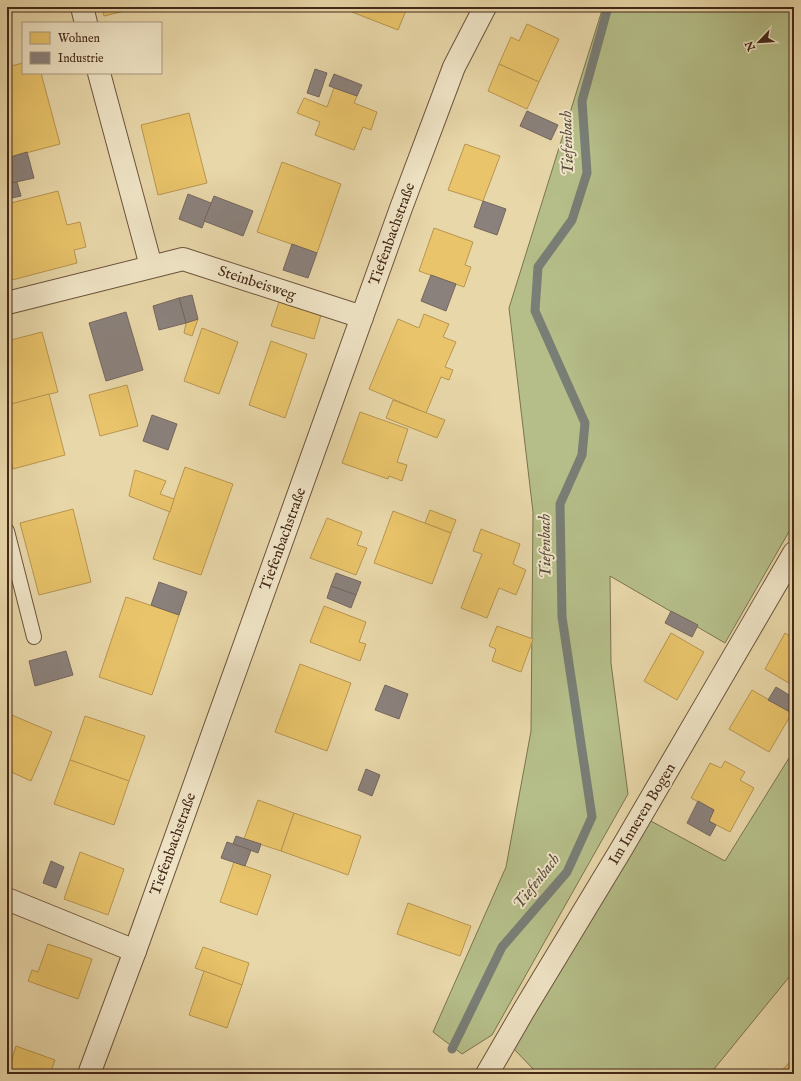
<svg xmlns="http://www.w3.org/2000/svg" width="801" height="1081" viewBox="0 0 801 1081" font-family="'IM FELL English',serif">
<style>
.green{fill:#b5be89;stroke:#7c7350}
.homes{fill:#e9c46a;stroke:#b89551}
.industry{fill:#8a817c;stroke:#75665e}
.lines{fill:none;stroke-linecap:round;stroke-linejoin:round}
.stream{stroke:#797e76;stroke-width:9}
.service-casing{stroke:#6d543c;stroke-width:16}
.minor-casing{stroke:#6d543c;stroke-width:24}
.tertiary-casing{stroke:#6d543c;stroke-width:24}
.service{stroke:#f0e5c7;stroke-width:14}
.minor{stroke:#f0e5c7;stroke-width:22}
.tertiary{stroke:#f0e5c7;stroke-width:22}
.labels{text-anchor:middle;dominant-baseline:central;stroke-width:4;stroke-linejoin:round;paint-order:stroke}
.street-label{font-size:15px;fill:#442818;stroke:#f0e5c7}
.water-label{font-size:16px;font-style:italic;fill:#5a4c3f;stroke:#f0e5c7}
</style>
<rect width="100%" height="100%" fill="#e8d7a9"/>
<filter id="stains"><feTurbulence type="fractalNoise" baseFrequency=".005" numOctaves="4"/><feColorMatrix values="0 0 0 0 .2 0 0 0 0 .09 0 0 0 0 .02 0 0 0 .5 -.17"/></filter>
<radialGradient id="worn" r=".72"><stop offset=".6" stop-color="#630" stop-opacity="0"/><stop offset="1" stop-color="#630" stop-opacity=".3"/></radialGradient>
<g class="green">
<polygon points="603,7 794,7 794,523 725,643 610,576 611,663 628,794 492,1035 462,1054 433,1032 506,867 531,731 533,512 509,308"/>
<polygon points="794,750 794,971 710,1074 538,1074 512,1047 649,820 725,861"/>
</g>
<g class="homes">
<polygon points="102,7 141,7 104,16"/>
<polygon points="354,7 403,7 407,8 398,30 352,12"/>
<polygon points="527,24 559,39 539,82 499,64 511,37 519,41"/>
<polygon points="23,63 23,73 41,73 60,144 7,158 7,67"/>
<polygon points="499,64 539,82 527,109 488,91"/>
<polygon points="334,88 357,96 354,103 377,112 371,130 363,127 354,150 315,135 320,122 297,113 304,98 327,107"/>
<polygon points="189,113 207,183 158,195 141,125"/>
<polygon points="465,144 500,156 483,201 448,190"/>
<polygon points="282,162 341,184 317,253 257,232"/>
<polygon points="58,191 67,225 80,222 86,247 74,250 77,263 12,280 8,265 7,266 7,204"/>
<polygon points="434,228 473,242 465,265 471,267 464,287 419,271"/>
<polygon points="279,302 321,315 314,339 271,326"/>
<polygon points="424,314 449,324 443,337 456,342 445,367 453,370 449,380 441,377 426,413 369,389 398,319 419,328"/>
<polygon points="198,319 192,336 184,333 186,323"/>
<polygon points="202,328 238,342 219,394 184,381"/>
<polygon points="42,332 58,392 9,405 7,396 7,341"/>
<polygon points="271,341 307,354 285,418 249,405"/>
<polygon points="127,385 138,426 100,436 89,395"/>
<polygon points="49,394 65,455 13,469 7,445 7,405"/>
<polygon points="393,400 445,420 437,438 386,418"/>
<polygon points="360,412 408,429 397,462 407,465 402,481 389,476 388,479 342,463"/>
<polygon points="185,467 233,484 201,575 153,559"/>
<polygon points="135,470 166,481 160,494 174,499 170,512 129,496"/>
<polygon points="73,509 91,582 39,595 20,523"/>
<polygon points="430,510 456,520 451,533 425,523"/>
<polygon points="393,511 451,533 432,584 374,563"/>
<polygon points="327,518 362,532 357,545 367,548 356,575 310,558"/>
<polygon points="481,529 520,544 513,564 526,570 516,595 499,588 487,618 461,608 482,554 473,551"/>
<polygon points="126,597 179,615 152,695 99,677"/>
<polygon points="324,606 366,622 359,642 366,644 360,661 310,642"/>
<polygon points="497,626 533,639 521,672 492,661 496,649 489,646"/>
<polygon points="671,633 704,652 677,700 644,681"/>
<polygon points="785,633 794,639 794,686 765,669"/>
<polygon points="300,664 351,683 327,751 275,732"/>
<polygon points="752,690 792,713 769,752 729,729"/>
<polygon points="7,713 52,732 31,781 7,770"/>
<polygon points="85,716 145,736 129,781 70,760"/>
<polygon points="70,760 129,781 114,825 54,804"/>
<polygon points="725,761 745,772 740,780 754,788 730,832 709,821 714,810 691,798 710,763 721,768"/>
<polygon points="258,800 294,813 281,851 244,839"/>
<polygon points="294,813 361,836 348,875 281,851"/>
<polygon points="80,852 124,869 108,915 64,899"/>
<polygon points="234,862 271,875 257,915 220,902"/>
<polygon points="408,903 471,926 460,956 397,934"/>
<polygon points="48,944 92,959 78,999 28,981 32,970 38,972"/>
<polygon points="203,947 249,963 242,985 195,968"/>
<polygon points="204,971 242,985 227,1028 189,1015"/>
<polygon points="16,1046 55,1060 50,1074 7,1074 7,1064 10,1065"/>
<polygon points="789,1063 794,1068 794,1074 778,1074"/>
</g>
<g class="industry">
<polygon points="315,69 327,73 319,97 307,93"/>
<polygon points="334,74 362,85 357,96 329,86"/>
<polygon points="527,111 558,125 551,140 520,126"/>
<polygon points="27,152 34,178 7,184 7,158"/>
<polygon points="17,182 21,196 7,199 7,184"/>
<polygon points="188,194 211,203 202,228 179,219"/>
<polygon points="214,196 253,211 243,236 204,221"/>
<polygon points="483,201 506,209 497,235 474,227"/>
<polygon points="292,244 317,253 308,278 283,270"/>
<polygon points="431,275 456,284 446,311 421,301"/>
<polygon points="192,295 198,319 186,323 179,298"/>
<polygon points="179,298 186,323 159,330 153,306"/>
<polygon points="126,312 143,370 106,381 89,323"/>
<polygon points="152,415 177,424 168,450 143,441"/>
<polygon points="336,573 361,582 356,595 331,586"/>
<polygon points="159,582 187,592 179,615 151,605"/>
<polygon points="331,586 356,595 351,608 327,598"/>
<polygon points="671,611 698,625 692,637 665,623"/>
<polygon points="66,651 73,675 35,686 29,661"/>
<polygon points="385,685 408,694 399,719 375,710"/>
<polygon points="776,687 794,698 794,710 792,713 768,700"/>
<polygon points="366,769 380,775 372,796 358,790"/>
<polygon points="698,801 714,810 709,821 716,825 710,836 687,823"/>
<polygon points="236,836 261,844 258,853 233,844"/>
<polygon points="227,842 251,850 245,866 221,858"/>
<polygon points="51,861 64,867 56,888 43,883"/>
</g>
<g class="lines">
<polyline class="stream" points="452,1049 502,947 567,872 592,817 562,617 560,504 582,455 585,423 535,311 538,267 572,220 587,173 582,101 608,7"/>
<g class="service-casing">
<polyline id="service" points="7,531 34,637"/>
</g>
<g class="minor-casing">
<g id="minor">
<polyline points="82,7 86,23"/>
<polyline points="99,73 151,266"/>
<polyline points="7,303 183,259 362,317"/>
<polyline points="7,899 135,951"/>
<polyline points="487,1074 524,1010 622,848 794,553"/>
</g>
</g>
<g class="tertiary-casing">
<polyline id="tertiary" points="89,1074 135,951 401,208 454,67 485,7"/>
</g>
<use href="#service" class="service"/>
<use href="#minor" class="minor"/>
<use href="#tertiary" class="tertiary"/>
</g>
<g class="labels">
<g class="street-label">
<text transform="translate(392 234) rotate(-70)">Tiefenbachstraße</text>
<text transform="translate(257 283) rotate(18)">Steinbeisweg</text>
<text transform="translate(283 539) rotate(-70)">Tiefenbachstraße</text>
<text transform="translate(642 814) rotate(-59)">Im Inneren Bogen</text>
<text transform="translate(173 844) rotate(-70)">Tiefenbachstraße</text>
</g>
<g class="water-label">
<text transform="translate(568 143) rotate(-92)">Tiefenbach</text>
<text transform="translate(546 546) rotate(-91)">Tiefenbach</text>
<text transform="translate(537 882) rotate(-52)">Tiefenbach</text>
</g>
</g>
<rect width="801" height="1081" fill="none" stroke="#e8d7a9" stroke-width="24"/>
<rect x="8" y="8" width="785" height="1065" fill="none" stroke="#442818" stroke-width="2"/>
<rect x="12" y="12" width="777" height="1057" fill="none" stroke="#442818"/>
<rect x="22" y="22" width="140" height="52" fill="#f0e5c7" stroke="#ab9981"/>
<rect x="30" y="32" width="20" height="12" fill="#e9c46a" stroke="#ab9981"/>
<text x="58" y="42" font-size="12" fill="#442818">Wohnen</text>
<rect x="30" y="52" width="20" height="12" fill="#8a817c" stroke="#ab9981"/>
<text x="58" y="62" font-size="12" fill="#442818">Industrie</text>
<g transform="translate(759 42) rotate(245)" stroke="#f0e5c7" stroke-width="3" paint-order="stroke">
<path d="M0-3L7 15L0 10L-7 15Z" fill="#442818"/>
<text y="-6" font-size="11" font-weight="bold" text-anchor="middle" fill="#442818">N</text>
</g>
<rect width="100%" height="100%" filter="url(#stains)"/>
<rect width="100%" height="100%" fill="url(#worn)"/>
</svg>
